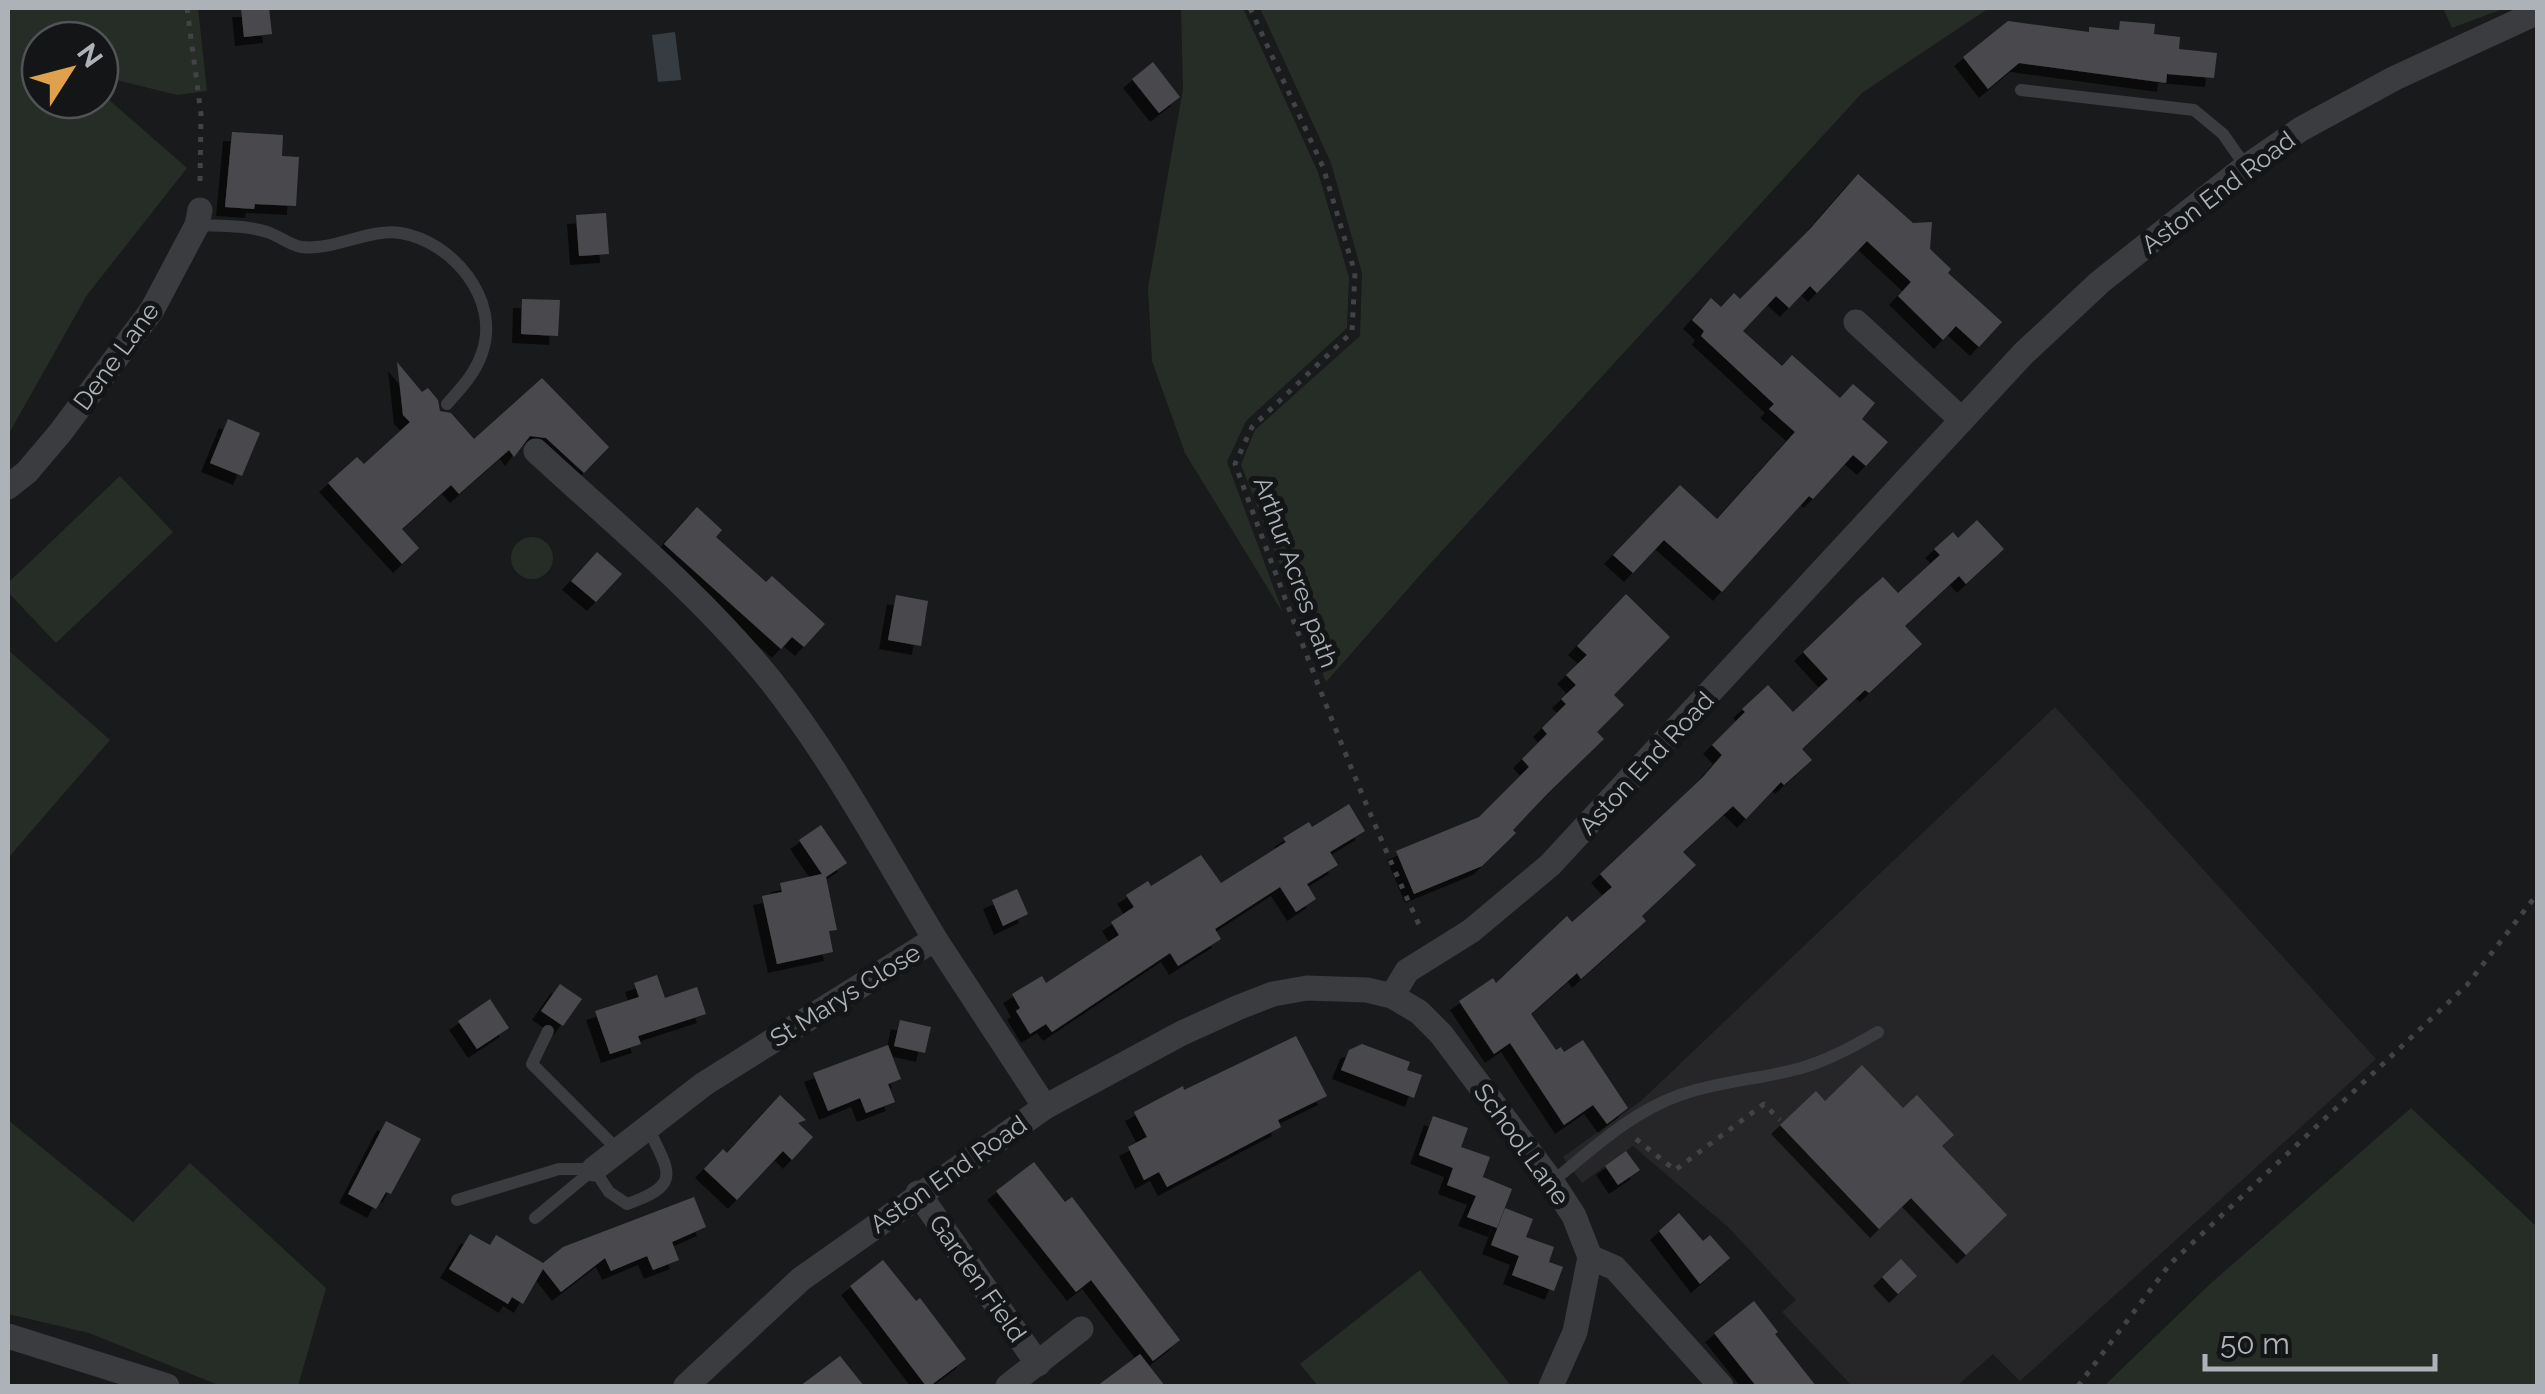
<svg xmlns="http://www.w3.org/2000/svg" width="2545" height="1394" viewBox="0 0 2545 1394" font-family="Raleway,sans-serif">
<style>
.built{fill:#262628}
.green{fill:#262d26}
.water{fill:#353d43}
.building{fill:#494a4d;filter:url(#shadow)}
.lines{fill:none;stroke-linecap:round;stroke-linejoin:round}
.path{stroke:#414347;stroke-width:5;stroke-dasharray:5 8;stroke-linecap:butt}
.service{stroke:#3b3c40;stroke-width:12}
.minor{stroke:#3b3c40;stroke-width:25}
.labels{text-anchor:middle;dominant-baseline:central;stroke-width:10;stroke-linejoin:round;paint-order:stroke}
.street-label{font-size:25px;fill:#adb2b9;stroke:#141516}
</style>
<defs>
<filter id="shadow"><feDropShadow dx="-9" dy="9" stdDeviation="0" flood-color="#0009"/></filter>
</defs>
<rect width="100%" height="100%" fill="#191a1b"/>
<polygon class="built" points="2055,707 2376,1059 2020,1381 1993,1354 1957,1386 1852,1386 1782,1312 1796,1300 1729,1228 1633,1146 1582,1183 1563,1157 1641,1101"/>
<g class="green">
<polygon points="8,8 198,8 207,91 177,95 100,76 100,40 40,40 40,100 100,100 100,92 187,168 87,295 8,435"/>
<polygon points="1181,8 1243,8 1318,172 1349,277 1347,328 1246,421 1227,462 1283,613 1185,453 1152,361 1148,288 1183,89"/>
<polygon points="1260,8 1989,8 1862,93 1429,565 1326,682 1241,465 1255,430 1360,336 1362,273 1331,163"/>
<polygon points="2443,8 2505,8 2452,28"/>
<polygon points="120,476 173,532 56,643 8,592 8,583"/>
<circle cx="532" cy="558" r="21"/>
<polygon points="8,650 110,740 8,858"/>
<polygon points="2411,1108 2537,1227 2537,1386 2104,1386 2210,1284"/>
<polygon points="8,1120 133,1222 190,1163 326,1288 298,1386 221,1386 89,1333 8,1314"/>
<polygon points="1420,1270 1511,1386 1318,1386 1300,1364"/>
</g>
<polygon class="water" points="675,32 681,80 658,82 652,35"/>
<g class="building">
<polygon points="241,8 269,8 272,34 244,37"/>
<polygon points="2008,21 2089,32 2089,27 2119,30 2120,21 2155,24 2154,34 2180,37 2179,49 2217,53 2214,78 2167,74 2166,83 2019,63 1988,89 1963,57"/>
<polygon points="1153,62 1180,97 1159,113 1132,79"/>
<polygon points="232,132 283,135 282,156 299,157 296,206 255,204 254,209 225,207"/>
<polygon points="1858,174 1913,223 1932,222 1930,249 1951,269 1948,273 2002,322 1979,347 1956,326 1943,340 1898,296 1911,282 1867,241 1817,293 1810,286 1789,308 1776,296 1743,331 1782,366 1792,355 1840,398 1853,384 1875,403 1862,419 1888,442 1866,466 1853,455 1813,499 1809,496 1722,592 1664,540 1633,573 1613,555 1680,485 1717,519 1795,432 1769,409 1774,404 1701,336 1704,331 1692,320 1711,298 1721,307 1734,293 1740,299 1810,229"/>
<polygon points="606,213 609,254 579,256 576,215"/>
<polygon points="522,299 560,300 558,336 521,334"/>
<polygon points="397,362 422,392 428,388 438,400 440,411 451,413 474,439 542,378 609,447 584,473 546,438 530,436 514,457 509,450 459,494 451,485 402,529 419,548 402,564 328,483 357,457 364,464 410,422 403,415"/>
<polygon points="228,419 260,433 242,476 210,463"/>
<polygon points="697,507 722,530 716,537 766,582 772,576 825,624 804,647 792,637 781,649 664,544"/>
<polygon points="1977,520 2004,549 1966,584 1959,576 1905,626 1922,644 1869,693 1865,690 1802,749 1812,760 1784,785 1781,782 1746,819 1733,806 1683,852 1696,865 1642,916 1646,921 1581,979 1577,973 1531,1014 1556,1050 1561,1047 1564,1052 1583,1040 1628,1108 1607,1124 1593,1105 1564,1125 1510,1043 1494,1054 1459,1001 1493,978 1496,983 1567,916 1572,922 1612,887 1600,874 1703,777 1722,755 1712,745 1745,712 1742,709 1768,685 1793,712 1828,679 1803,652 1859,598 1883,577 1898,593 1940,555 1934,549 1953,532 1958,538"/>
<polygon points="597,552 622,574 596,602 571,581"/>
<polygon points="1626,594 1670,637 1614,695 1624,705 1597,732 1604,739 1548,793 1513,830 1516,833 1482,866 1414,894 1396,851 1479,817 1529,767 1522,759 1547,734 1542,728 1566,704 1561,699 1576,685 1566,675 1587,655 1577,646"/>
<polygon points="896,595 928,601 921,646 888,640"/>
<polygon points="1349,804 1365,831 1330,852 1338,865 1307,884 1316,899 1296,912 1280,887 1215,929 1221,939 1178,966 1170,953 1052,1032 1046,1024 1030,1034 1016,1011 1020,1008 1012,994 1042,976 1046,983 1119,935 1111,922 1134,907 1126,895 1148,881 1151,886 1201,855 1221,883 1286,842 1283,838 1309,822 1312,827"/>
<polygon points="821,825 847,863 826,877 837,930 829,931 833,952 777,964 762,896 782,892 780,883 822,874 799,840"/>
<polygon points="1017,889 1028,914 1003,926 992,900"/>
<polygon points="657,975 665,998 697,987 706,1014 638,1036 641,1044 610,1054 595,1011 639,997 634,983"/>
<polygon points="560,984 582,999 563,1026 541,1011"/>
<polygon points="490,999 509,1028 477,1049 458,1021"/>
<polygon points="900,1020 931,1027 925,1053 894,1046"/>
<polygon points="1296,1036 1327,1096 1278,1120 1281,1127 1167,1187 1159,1172 1144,1180 1128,1147 1147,1137 1134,1112 1183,1086 1184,1090"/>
<polygon points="1362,1044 1410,1062 1407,1070 1422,1075 1414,1098 1341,1070 1349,1050"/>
<polygon points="888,1045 901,1079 888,1084 895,1102 866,1113 860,1098 828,1111 813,1073"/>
<polygon points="1862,1065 1903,1108 1917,1095 1954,1135 1942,1146 2007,1215 1966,1255 1911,1198 1879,1229 1780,1125 1816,1091 1825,1101"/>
<polygon points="780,1095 806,1120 798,1123 813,1137 792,1160 783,1151 737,1200 704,1169 723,1149 727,1153"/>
<polygon points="1433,1116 1468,1128 1461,1147 1490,1157 1481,1182 1483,1177 1512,1189 1497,1228 1467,1217 1476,1196 1447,1185 1453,1168 1419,1155"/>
<polygon points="386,1121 421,1139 391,1194 386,1192 376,1209 348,1194"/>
<polygon points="1626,1151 1640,1170 1618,1185 1605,1166"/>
<polygon points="1034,1162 1065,1202 1072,1197 1180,1340 1153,1361 1091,1280 1076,1292 996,1191"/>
<polygon points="694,1197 706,1227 672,1242 679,1260 653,1270 647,1256 611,1271 605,1258 561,1292 543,1269 523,1304 512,1297 508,1304 449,1269 470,1234 490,1245 496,1235 543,1263 563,1247"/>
<polygon points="1505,1208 1533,1219 1526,1237 1554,1247 1549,1262 1563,1267 1554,1291 1512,1275 1519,1256 1491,1245"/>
<polygon points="1679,1213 1703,1241 1710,1235 1730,1258 1700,1284 1659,1231"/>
<polygon points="1901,1259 1917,1276 1898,1294 1882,1277"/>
<polygon points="883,1260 916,1301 920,1298 966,1359 930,1386 926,1386 850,1286"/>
<polygon points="1754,1301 1778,1332 1775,1334 1816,1386 1756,1386 1714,1333"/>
<polygon points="1140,1354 1165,1386 1097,1386"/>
<polygon points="840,1356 864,1386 800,1386"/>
</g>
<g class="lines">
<g class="path">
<polyline points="187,8 201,114 200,182"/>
<path d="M1250 8 1323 167 1355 273 1352 332 1252 427 1235 464C1293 621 1351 777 1421 929"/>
<polyline points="1636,1139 1675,1170 1764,1104 1780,1120"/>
<polyline points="2078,1386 2170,1264 2467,985 2538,893"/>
</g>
<g class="service">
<polyline points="2021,90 2194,110 2223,134 2246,167"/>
<path d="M197 225C220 226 245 225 267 232 278 235 291 246 302 247 333 251 369 228 401 233 453 242 501 300 482 353 475 374 461 388 447 404"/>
<polyline points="548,1031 532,1064 618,1150"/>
<path d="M594 1169 609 1192 627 1204C682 1185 670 1173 648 1128"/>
<path d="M1552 1182C1591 1150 1631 1112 1680 1095 1719 1081 1762 1079 1801 1068 1829 1060 1853 1047 1878 1032"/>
<polyline points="457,1200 559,1169 594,1169"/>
<polyline points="535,1218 594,1169"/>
</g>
<g class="minor">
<polyline points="1856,322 1962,420"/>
<path d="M536 451C616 525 703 596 771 681 834 761 883 853 935 939"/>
<polyline points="8,487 27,472 60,433 152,310 197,225 200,210"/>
<polyline points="1392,996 1407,971 1471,931 1550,865 2023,354 2100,282 2240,171 2301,129 2395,78 2538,12"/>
<polyline points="594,1169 704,1084 935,939 1045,1107"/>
<polyline points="918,1193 1038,1364"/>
<polyline points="8,1336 167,1386"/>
<polyline points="686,1386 801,1279 1045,1107 1182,1033 1237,1008 1273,994 1307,988 1367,990 1392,996 1419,1012 1441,1034 1552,1182 1574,1216 1590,1257 1615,1268 1721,1386"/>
<polyline points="1008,1386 1081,1329"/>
<polyline points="1551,1386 1575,1332 1590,1257"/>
</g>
</g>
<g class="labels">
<g class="street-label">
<text transform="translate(2218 192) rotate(-37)">Aston End Road</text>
<text transform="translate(116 356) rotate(-54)">Dene Lane</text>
<text transform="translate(1296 572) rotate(70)">Arthur Acres path</text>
<text transform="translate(1646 763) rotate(-47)">Aston End Road</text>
<text transform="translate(845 995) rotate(-32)">St Marys Close</text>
<text transform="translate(1522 1144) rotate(54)">School Lane</text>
<text transform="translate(948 1174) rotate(-35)">Aston End Road</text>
<text transform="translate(978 1278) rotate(55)">Garden Field</text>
</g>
</g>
<rect width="2545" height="1394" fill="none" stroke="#adb2b9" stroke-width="20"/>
<g transform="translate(70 70) rotate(54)"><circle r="48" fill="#141516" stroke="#515457" stroke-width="2.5"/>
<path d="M0-8L18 38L0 25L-18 38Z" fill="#dfa14e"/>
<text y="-15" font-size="28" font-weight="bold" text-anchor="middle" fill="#adb2b9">N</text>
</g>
<path d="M2205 1354v15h230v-15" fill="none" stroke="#adb2b9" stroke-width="5"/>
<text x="2220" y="1354" font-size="30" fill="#adb2b9" stroke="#141516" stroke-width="8" paint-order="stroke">50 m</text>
</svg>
